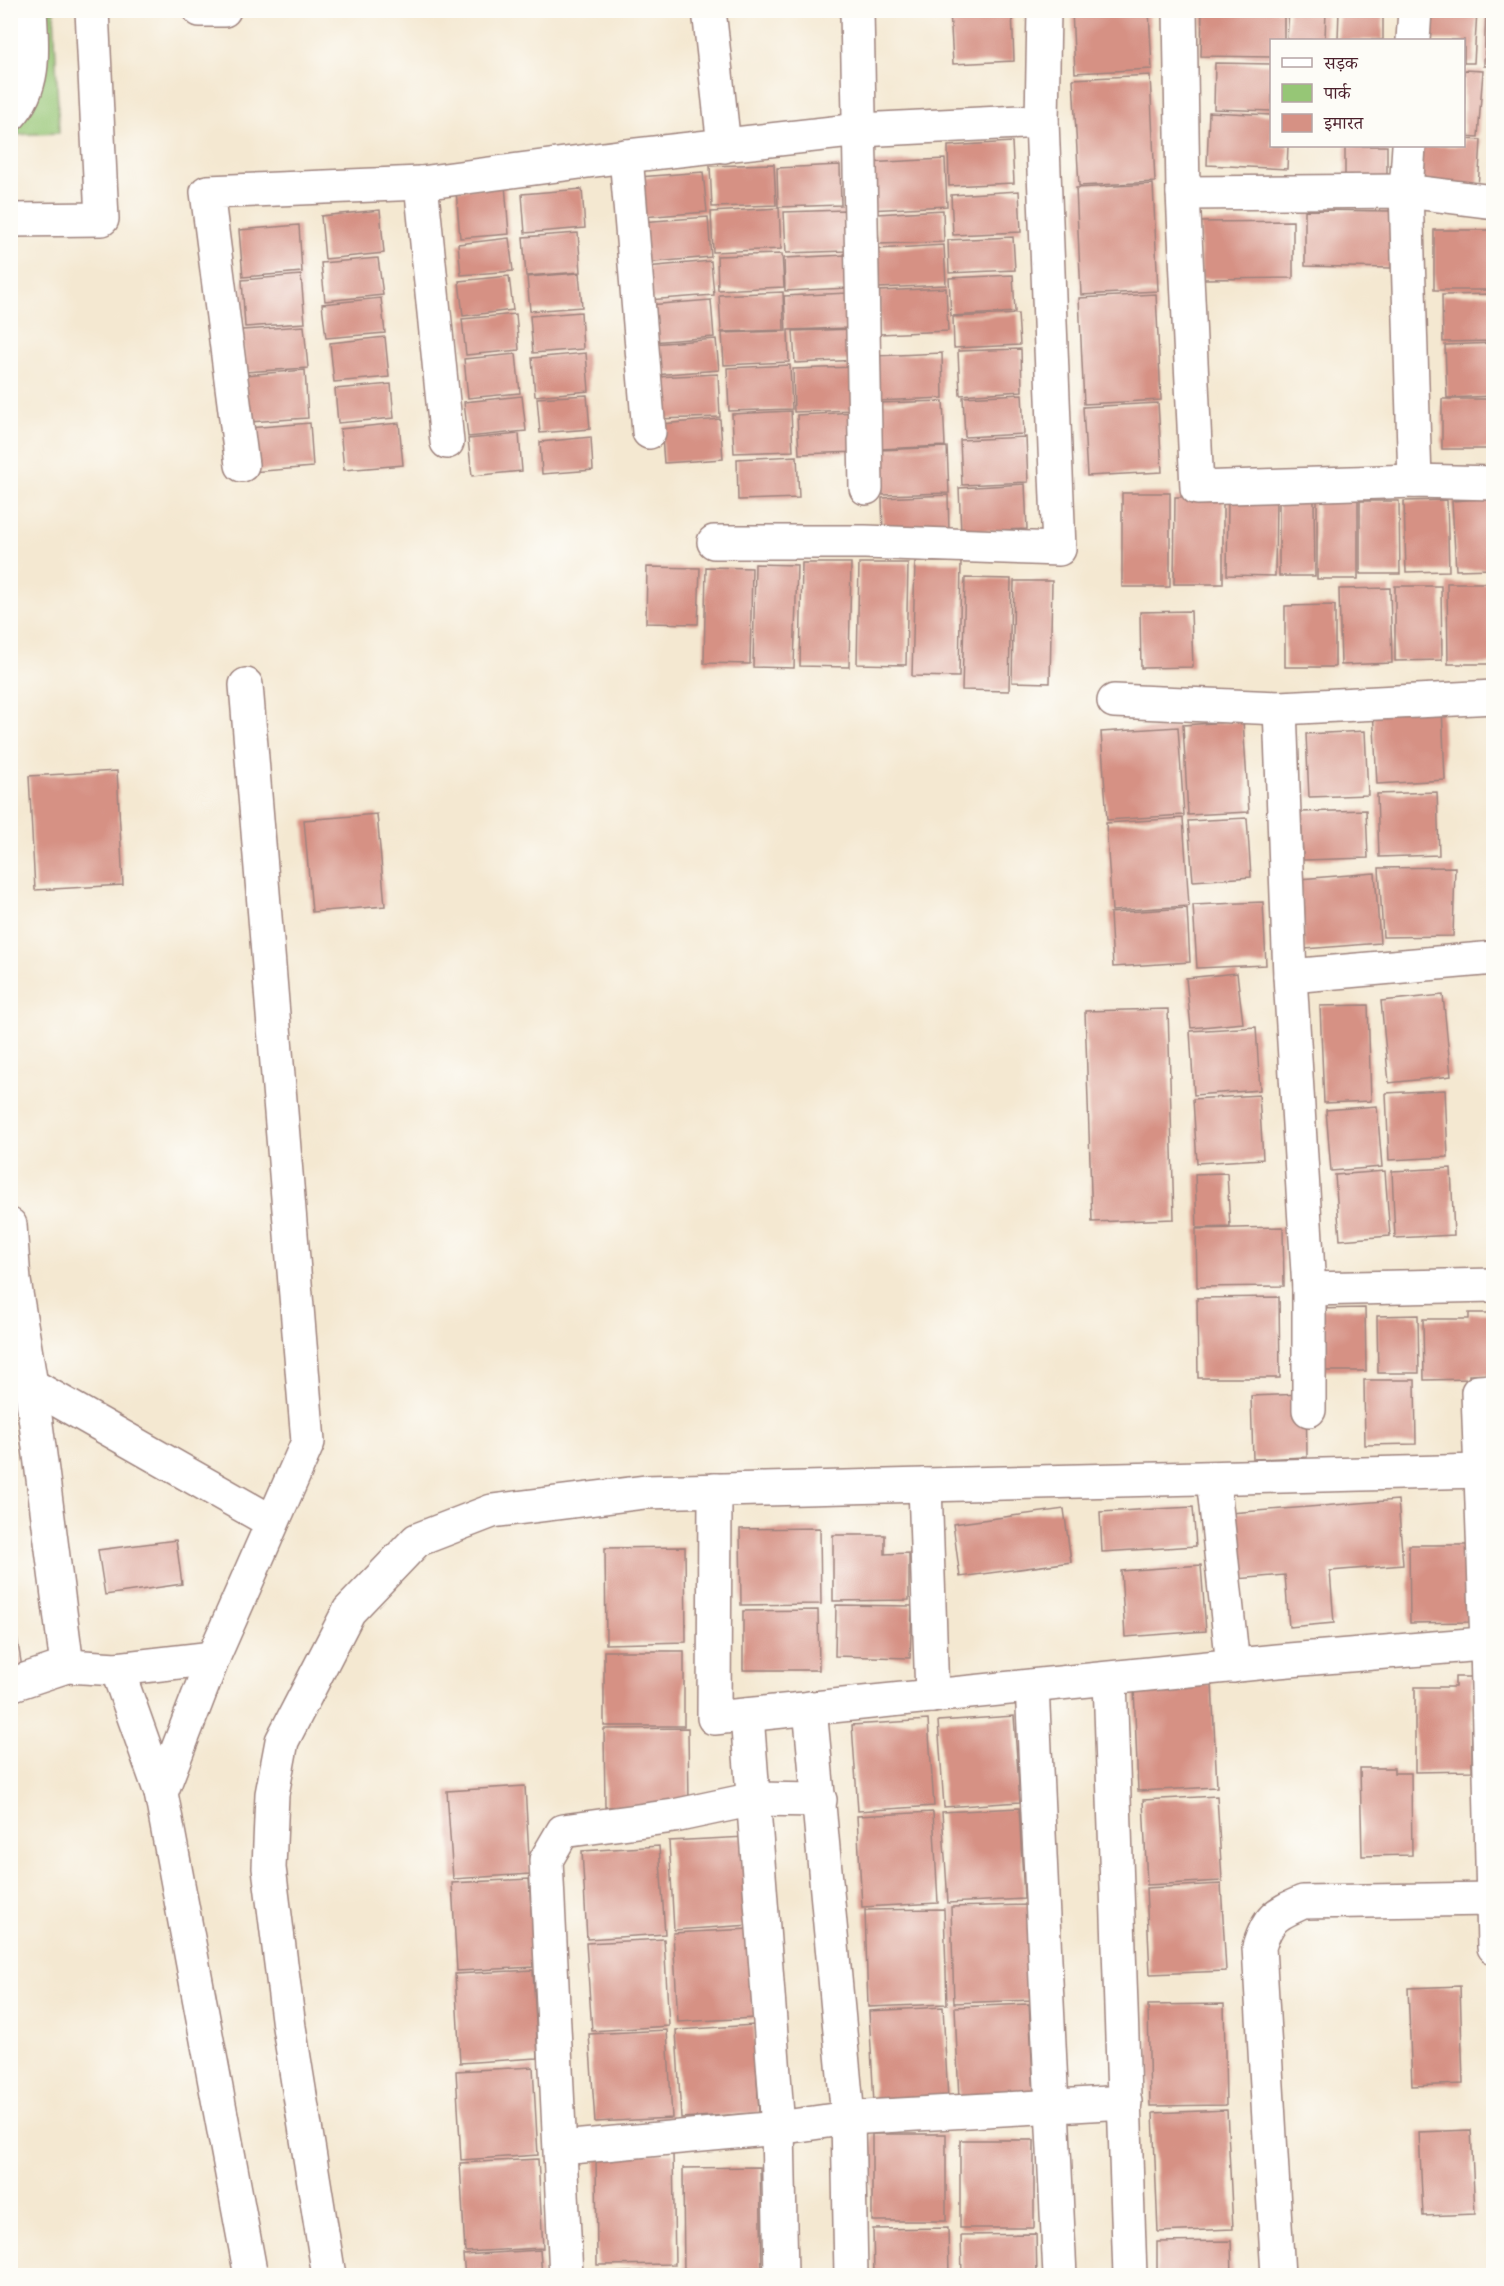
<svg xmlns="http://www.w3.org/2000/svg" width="1504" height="2286" viewBox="0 0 1504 2286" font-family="Cardo,'Noto Serif Devanagari',serif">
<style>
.green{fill:#96c676;stroke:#707250;stroke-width:1.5}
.building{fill:#d69184}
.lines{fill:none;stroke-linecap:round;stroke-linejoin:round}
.minor-casing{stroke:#9f847e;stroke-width:36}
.minor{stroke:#fff;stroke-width:33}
</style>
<rect width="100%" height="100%" fill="#fdfcf7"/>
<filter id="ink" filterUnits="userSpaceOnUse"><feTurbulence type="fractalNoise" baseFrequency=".0167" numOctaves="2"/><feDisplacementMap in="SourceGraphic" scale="12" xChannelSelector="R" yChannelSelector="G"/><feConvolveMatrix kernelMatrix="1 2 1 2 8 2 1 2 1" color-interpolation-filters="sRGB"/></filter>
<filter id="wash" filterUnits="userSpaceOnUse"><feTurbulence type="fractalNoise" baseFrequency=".008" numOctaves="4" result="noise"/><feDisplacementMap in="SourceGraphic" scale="24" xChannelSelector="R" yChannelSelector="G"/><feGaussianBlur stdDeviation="1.35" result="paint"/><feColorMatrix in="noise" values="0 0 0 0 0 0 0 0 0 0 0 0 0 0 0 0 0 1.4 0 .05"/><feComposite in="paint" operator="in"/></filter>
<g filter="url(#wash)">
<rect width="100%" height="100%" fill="#f4e8d1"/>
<polygon class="green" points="10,11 54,11 59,133 11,135"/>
<g id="blocks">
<g class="building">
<polygon points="950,10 1012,10 1014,61 953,64"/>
<polygon points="1072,10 1149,10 1152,69 1075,73"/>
<polygon points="1202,10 1284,10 1284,40 1272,40 1272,57 1201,56"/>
<polygon points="1289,10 1326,10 1325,40 1287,40"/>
<polygon points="1339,10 1383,10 1383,40 1338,40"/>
<polygon points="1426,10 1477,10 1474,63 1464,63 1464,40 1424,40"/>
<polygon points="1486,10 1494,10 1494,66 1484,66"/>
<polygon points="1215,63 1272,64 1272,111 1214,109"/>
<polygon points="1464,70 1483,71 1478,137 1464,136"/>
<polygon points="1150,75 1155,182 1079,186 1073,79"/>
<polygon points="1209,112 1272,115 1272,146 1288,146 1287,169 1207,165"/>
<polygon points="1464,139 1481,140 1478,189 1414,185 1416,146 1464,146"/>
<polygon points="1012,142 1014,183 949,186 948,146"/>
<rect x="1345" y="146" width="42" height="40"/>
<polygon points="945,159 947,206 867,210 865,163"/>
<polygon points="774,164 776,205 712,207 710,166"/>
<polygon points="840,165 841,205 778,207 777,168"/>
<polygon points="703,172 707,212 642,217 639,177"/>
<polygon points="1153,184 1158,291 1081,295 1076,188"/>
<polygon points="505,185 509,234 460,238 456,190"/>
<polygon points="582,189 585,228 525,233 522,194"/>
<polygon points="1019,191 1021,232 953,235 951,195"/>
<polygon points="779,208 781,249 713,252 711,212"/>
<polygon points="380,210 384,253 325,259 321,216"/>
<polygon points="844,210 846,251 786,253 784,212"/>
<polygon points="943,210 944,242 879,244 877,214"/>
<polygon points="1305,210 1392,211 1391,268 1305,266"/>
<polygon points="708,217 711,257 643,263 640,222"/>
<polygon points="1293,221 1293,278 1201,279 1200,222"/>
<polygon points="299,225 302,272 243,277 239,230"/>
<rect x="1434" y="230" width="60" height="60"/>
<polygon points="578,233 581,272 526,276 523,237"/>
<polygon points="1013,237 1015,270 949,273 948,240"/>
<polygon points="509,238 513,271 461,275 458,244"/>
<polygon points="944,245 946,285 879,288 877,249"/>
<polygon points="782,254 784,287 718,290 717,256"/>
<polygon points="847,255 849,288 785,291 784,258"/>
<polygon points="378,258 383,295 325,301 321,263"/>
<polygon points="711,261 714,295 648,300 646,267"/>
<polygon points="579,273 582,307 530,311 527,277"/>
<polygon points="301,275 305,323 245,327 242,280"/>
<polygon points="1013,275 1015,312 951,316 949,278"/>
<polygon points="509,276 513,310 463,316 459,281"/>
<polygon points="946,288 948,331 880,334 879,291"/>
<polygon points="783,292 784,330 721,332 719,295"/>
<polygon points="848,293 849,328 788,330 789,362 724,365 722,333 786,331 784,296"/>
<polygon points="1156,294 1161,400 1084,404 1079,298"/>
<polygon points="1494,294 1494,341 1443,342 1442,295"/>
<polygon points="381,298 385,333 326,338 322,304"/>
<polygon points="711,300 714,337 651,342 648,305"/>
<polygon points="581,312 583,349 533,353 530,316"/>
<polygon points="516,314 519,350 466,355 462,319"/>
<polygon points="1018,314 1020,345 954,348 953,317"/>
<polygon points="304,326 308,368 245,372 242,330"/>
<polygon points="857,329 859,360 795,363 793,331"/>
<polygon points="385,337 389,377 334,382 330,343"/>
<polygon points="716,339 719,370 654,375 651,344"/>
<polygon points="1494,343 1494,396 1447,398 1445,345"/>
<polygon points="1021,349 1022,391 960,395 958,351"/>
<polygon points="586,353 589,391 535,396 532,358"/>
<polygon points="942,353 943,398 877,401 875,356"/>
<polygon points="516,354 520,393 468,398 464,359"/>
<polygon points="790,365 792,409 729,411 727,368"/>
<polygon points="855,367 857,410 794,412 793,369"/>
<polygon points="305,370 308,418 249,422 245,375"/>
<polygon points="718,374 720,417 657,419 655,377"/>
<polygon points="391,384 394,418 338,423 335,389"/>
<polygon points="1022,394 1024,434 965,437 963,397"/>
<polygon points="587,395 590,429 540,433 537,398"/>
<polygon points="522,396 526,431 468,437 464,402"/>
<rect x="1442" y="399" width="52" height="50"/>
<polygon points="943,401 945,446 879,449 877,403"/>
<polygon points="1158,403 1162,472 1087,476 1083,407"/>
<polygon points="791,411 793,451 734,453 732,414"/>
<polygon points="857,412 859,452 799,454 797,415"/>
<polygon points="720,419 723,459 664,463 661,424"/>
<polygon points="310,423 313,467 251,472 248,428"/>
<polygon points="399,423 403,465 344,470 340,429"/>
<polygon points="519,434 522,471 472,476 468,439"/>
<polygon points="591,437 593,470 542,474 540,442"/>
<polygon points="1026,437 1028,482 962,485 960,440"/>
<polygon points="947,447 949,493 883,495 880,450"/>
<polygon points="797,456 799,498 738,500 737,459"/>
<polygon points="1025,484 1027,529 961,532 959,488"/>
<rect x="1122" y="493" width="48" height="94"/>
<polygon points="948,495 949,533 883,535 882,498"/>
<polygon points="1175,497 1223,497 1223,584 1174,584"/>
<polygon points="1228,498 1276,499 1275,576 1227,575"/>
<polygon points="1494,498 1494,569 1456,570 1452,501"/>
<polygon points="1279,500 1314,500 1315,576 1279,576"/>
<rect x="1317" y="500" width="41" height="79"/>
<polygon points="1447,500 1449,571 1406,572 1404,501"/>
<polygon points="1360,501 1399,501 1400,574 1360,574"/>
<polygon points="915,562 961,562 959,677 912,676"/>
<polygon points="802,563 851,563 849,667 800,666"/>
<polygon points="859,563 908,563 906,665 857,664"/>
<polygon points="755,564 797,565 794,668 753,667"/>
<polygon points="647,567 700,568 698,624 646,623"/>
<polygon points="706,567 752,568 750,664 704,663"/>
<polygon points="965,578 1011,579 1009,691 962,690"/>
<polygon points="1014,581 1052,581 1050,683 1012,682"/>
<polygon points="1447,583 1494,583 1494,664 1448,664"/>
<polygon points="1395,586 1441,586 1442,660 1395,661"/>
<polygon points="1390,588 1392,663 1341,665 1339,589"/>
<polygon points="1335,605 1335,667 1285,667 1285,606"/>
<polygon points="1191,611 1193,667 1141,668 1140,612"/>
<polygon points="1442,706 1445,780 1377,784 1373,709"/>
<polygon points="1243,721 1249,812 1188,815 1183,725"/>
<polygon points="1178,727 1184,815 1107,820 1101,732"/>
<polygon points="1365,731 1368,795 1309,797 1306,734"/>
<polygon points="117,771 123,885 35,890 29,776"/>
<polygon points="1437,792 1439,855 1379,857 1377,794"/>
<polygon points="1366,810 1368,858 1303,860 1301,812"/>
<polygon points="377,814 385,906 312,912 304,820"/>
<polygon points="1183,818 1189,906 1112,911 1106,823"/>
<polygon points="1247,818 1251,877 1193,881 1188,821"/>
<polygon points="1455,867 1453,936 1383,937 1379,868"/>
<polygon points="1375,873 1380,943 1305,949 1299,879"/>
<polygon points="1263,902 1266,965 1197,968 1193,905"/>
<polygon points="1187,908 1190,962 1113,967 1110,913"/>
<polygon points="1237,973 1243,1023 1191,1028 1186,978"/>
<polygon points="1443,995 1451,1076 1389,1083 1381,1001"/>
<polygon points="1368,1005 1371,1101 1324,1103 1320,1006"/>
<polygon points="1168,1009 1174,1219 1092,1222 1085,1011"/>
<polygon points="1256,1027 1260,1090 1194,1095 1190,1031"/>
<polygon points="1445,1090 1448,1157 1389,1160 1386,1093"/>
<polygon points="1259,1095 1263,1159 1197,1163 1193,1099"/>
<polygon points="1377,1106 1382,1167 1331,1171 1326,1110"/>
<polygon points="1451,1168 1454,1235 1395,1238 1392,1171"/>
<polygon points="1385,1171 1390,1236 1340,1240 1335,1175"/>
<polygon points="1227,1173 1230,1227 1197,1228 1195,1174"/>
<polygon points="1283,1227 1284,1286 1197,1287 1196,1229"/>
<polygon points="1279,1297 1280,1378 1198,1378 1197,1298"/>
<polygon points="1365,1308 1366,1371 1313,1371 1312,1309"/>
<polygon points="1469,1313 1494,1313 1494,1375 1469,1375 1469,1379 1424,1380 1423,1319 1469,1319"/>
<polygon points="1418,1315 1419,1373 1378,1373 1377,1316"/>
<polygon points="1364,1380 1415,1380 1416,1444 1365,1445"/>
<polygon points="1306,1394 1307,1457 1253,1459 1251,1396"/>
<polygon points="1398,1500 1403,1565 1330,1571 1334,1623 1289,1627 1285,1575 1236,1579 1230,1513"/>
<polygon points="1193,1507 1196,1546 1102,1552 1100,1512"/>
<polygon points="1064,1509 1071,1562 960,1577 953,1524"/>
<polygon points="820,1528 821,1604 741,1605 740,1529"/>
<polygon points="833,1535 885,1535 885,1554 909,1553 909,1600 833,1601"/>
<polygon points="176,1540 182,1584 105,1595 98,1550"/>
<polygon points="1409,1545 1468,1545 1469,1622 1410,1623"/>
<polygon points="685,1547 686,1642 606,1644 605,1548"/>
<polygon points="1201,1565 1206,1631 1125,1637 1121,1571"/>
<polygon points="10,1593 22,1668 10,1669"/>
<polygon points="836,1605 912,1606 910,1658 835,1656"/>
<polygon points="818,1610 819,1670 743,1670 743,1611"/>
<rect x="604" y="1651" width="80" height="75"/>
<polygon points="1455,1677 1472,1677 1472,1771 1415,1772 1415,1687 1455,1687"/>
<polygon points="1212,1684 1217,1787 1138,1791 1134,1687"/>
<polygon points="1014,1716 1020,1802 944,1807 938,1721"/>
<polygon points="928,1720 934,1806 858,1811 852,1725"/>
<polygon points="688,1728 689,1805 605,1807 604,1729"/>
<polygon points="1360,1768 1394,1768 1394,1773 1411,1773 1412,1855 1362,1856"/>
<polygon points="525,1786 530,1874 453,1879 447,1791"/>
<polygon points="1217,1796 1222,1881 1147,1885 1143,1800"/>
<polygon points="1019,1808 1024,1899 948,1903 942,1812"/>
<polygon points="933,1812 938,1903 862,1907 857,1816"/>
<polygon points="746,1837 751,1925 674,1930 669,1841"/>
<polygon points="659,1846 665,1934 587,1939 582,1851"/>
<polygon points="529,1879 535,1967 457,1971 452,1883"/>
<polygon points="1221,1884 1226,1971 1150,1974 1146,1888"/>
<polygon points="1029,1905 1032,2000 954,2003 951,1907"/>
<polygon points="944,1909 947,2004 868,2007 865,1910"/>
<polygon points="750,1929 755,2018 678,2022 673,1933"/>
<polygon points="664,1939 669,2026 592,2031 586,1943"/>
<polygon points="533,1970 538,2058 460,2063 455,1974"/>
<polygon points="1460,1986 1463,2084 1412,2086 1408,1988"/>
<polygon points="1029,2004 1034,2097 959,2100 955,2007"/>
<polygon points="1224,2004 1226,2105 1150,2106 1148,2005"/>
<polygon points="943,2007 948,2100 874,2104 869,2011"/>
<polygon points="754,2025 759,2113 681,2118 676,2030"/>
<polygon points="667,2030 672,2118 595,2122 589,2034"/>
<polygon points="533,2067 538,2155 461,2160 456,2071"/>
<polygon points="1227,2110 1233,2229 1158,2232 1153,2113"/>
<polygon points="1471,2130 1475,2214 1423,2216 1419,2132"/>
<rect x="872" y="2134" width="74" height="87"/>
<rect x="960" y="2140" width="74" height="88"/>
<polygon points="673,2153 675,2264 597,2265 596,2154"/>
<polygon points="538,2159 543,2248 465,2252 460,2163"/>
<polygon points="760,2167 762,2276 684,2276 683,2168"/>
<polygon points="948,2228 949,2276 874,2276 873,2229"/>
<polygon points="1036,2234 1037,2276 962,2276 961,2235"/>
<polygon points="1231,2241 1232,2276 1157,2276 1157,2242"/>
<polygon points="540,2250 542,2276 465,2276 463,2255"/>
<polygon points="674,2269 674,2276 596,2276 596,2274"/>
</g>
</g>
</g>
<g filter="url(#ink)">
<use href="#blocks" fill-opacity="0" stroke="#9f847e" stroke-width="1.5"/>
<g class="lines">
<g class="minor-casing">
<g id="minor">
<polyline points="200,10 224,10"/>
<polyline points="709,10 724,146"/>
<polyline points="857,10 866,488"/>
<polyline points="1180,10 1183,193 1197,488 1415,481 1494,483"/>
<polyline points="1413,40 1415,10"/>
<path d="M10 115C37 86 32 47 30 10"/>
<polyline points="1409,146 1406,191 1415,481"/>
<polyline points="626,156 649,432"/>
<polyline points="421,183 447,442"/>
<polyline points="1183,193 1406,191 1494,202"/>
<polyline points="10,220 102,219 92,10"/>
<polyline points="242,465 207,192 421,183 626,156 860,130 1042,121"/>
<polyline points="714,542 865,542 1059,549 1042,121 1044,10"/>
<polyline points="246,685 308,1442 213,1658 161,1793 251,2276"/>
<polyline points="1114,701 1280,708 1494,697"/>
<polyline points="1280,708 1290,976 1309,1289 1309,1410"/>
<polyline points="1290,976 1494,958"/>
<polyline points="10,1225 14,1281 31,1385 67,1666"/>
<polyline points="1309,1289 1494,1285"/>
<polyline points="31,1385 272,1522"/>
<polyline points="1494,1391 1478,1392 1487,1644 1494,1947"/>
<polyline points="1213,1478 1233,1666"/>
<polyline points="925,1485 932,1696"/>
<polyline points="715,1490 714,1718 1277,1661 1494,1643"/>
<polyline points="117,1669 161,1793"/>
<polyline points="1110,1679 1130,2276"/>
<polyline points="10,1685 67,1666 117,1669 213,1658"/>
<polyline points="1032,1686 1060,2276"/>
<polyline points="810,1708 848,2118 851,2276"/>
<polyline points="747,1715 778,2128 781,2276"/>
<polyline points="561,2148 778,2128 848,2118 1125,2102"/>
<polyline points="329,2276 289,2027 269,1868 272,1794 282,1741 349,1611 417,1540 492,1511 645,1492 1481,1471"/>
<polyline points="566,2276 546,1860 563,1831 674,1816 754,1799 820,1800"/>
<path d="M1278 2276 1259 1947C1268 1918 1275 1914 1303 1902L1492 1899"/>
</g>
</g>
<use href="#minor" class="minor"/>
</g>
</g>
<rect width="1504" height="2286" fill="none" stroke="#fdfcf7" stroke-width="36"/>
<rect x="1270" y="39" width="195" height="108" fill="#fdfcf7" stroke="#b5a4a5" stroke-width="1.5"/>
<rect x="1282" y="58" width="30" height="9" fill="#ffffff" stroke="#b5a4a5" stroke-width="1.5"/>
<text x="1324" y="69" font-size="18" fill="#4a1f2b">सड़क</text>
<rect x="1282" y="84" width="30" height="18" fill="#96c676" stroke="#b5a4a5" stroke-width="1.5"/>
<text x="1324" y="99" font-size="18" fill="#4a1f2b">पार्क</text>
<rect x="1282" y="114" width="30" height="18" fill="#d69184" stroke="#b5a4a5" stroke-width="1.5"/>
<text x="1324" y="129" font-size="18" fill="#4a1f2b">इमारत</text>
</svg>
